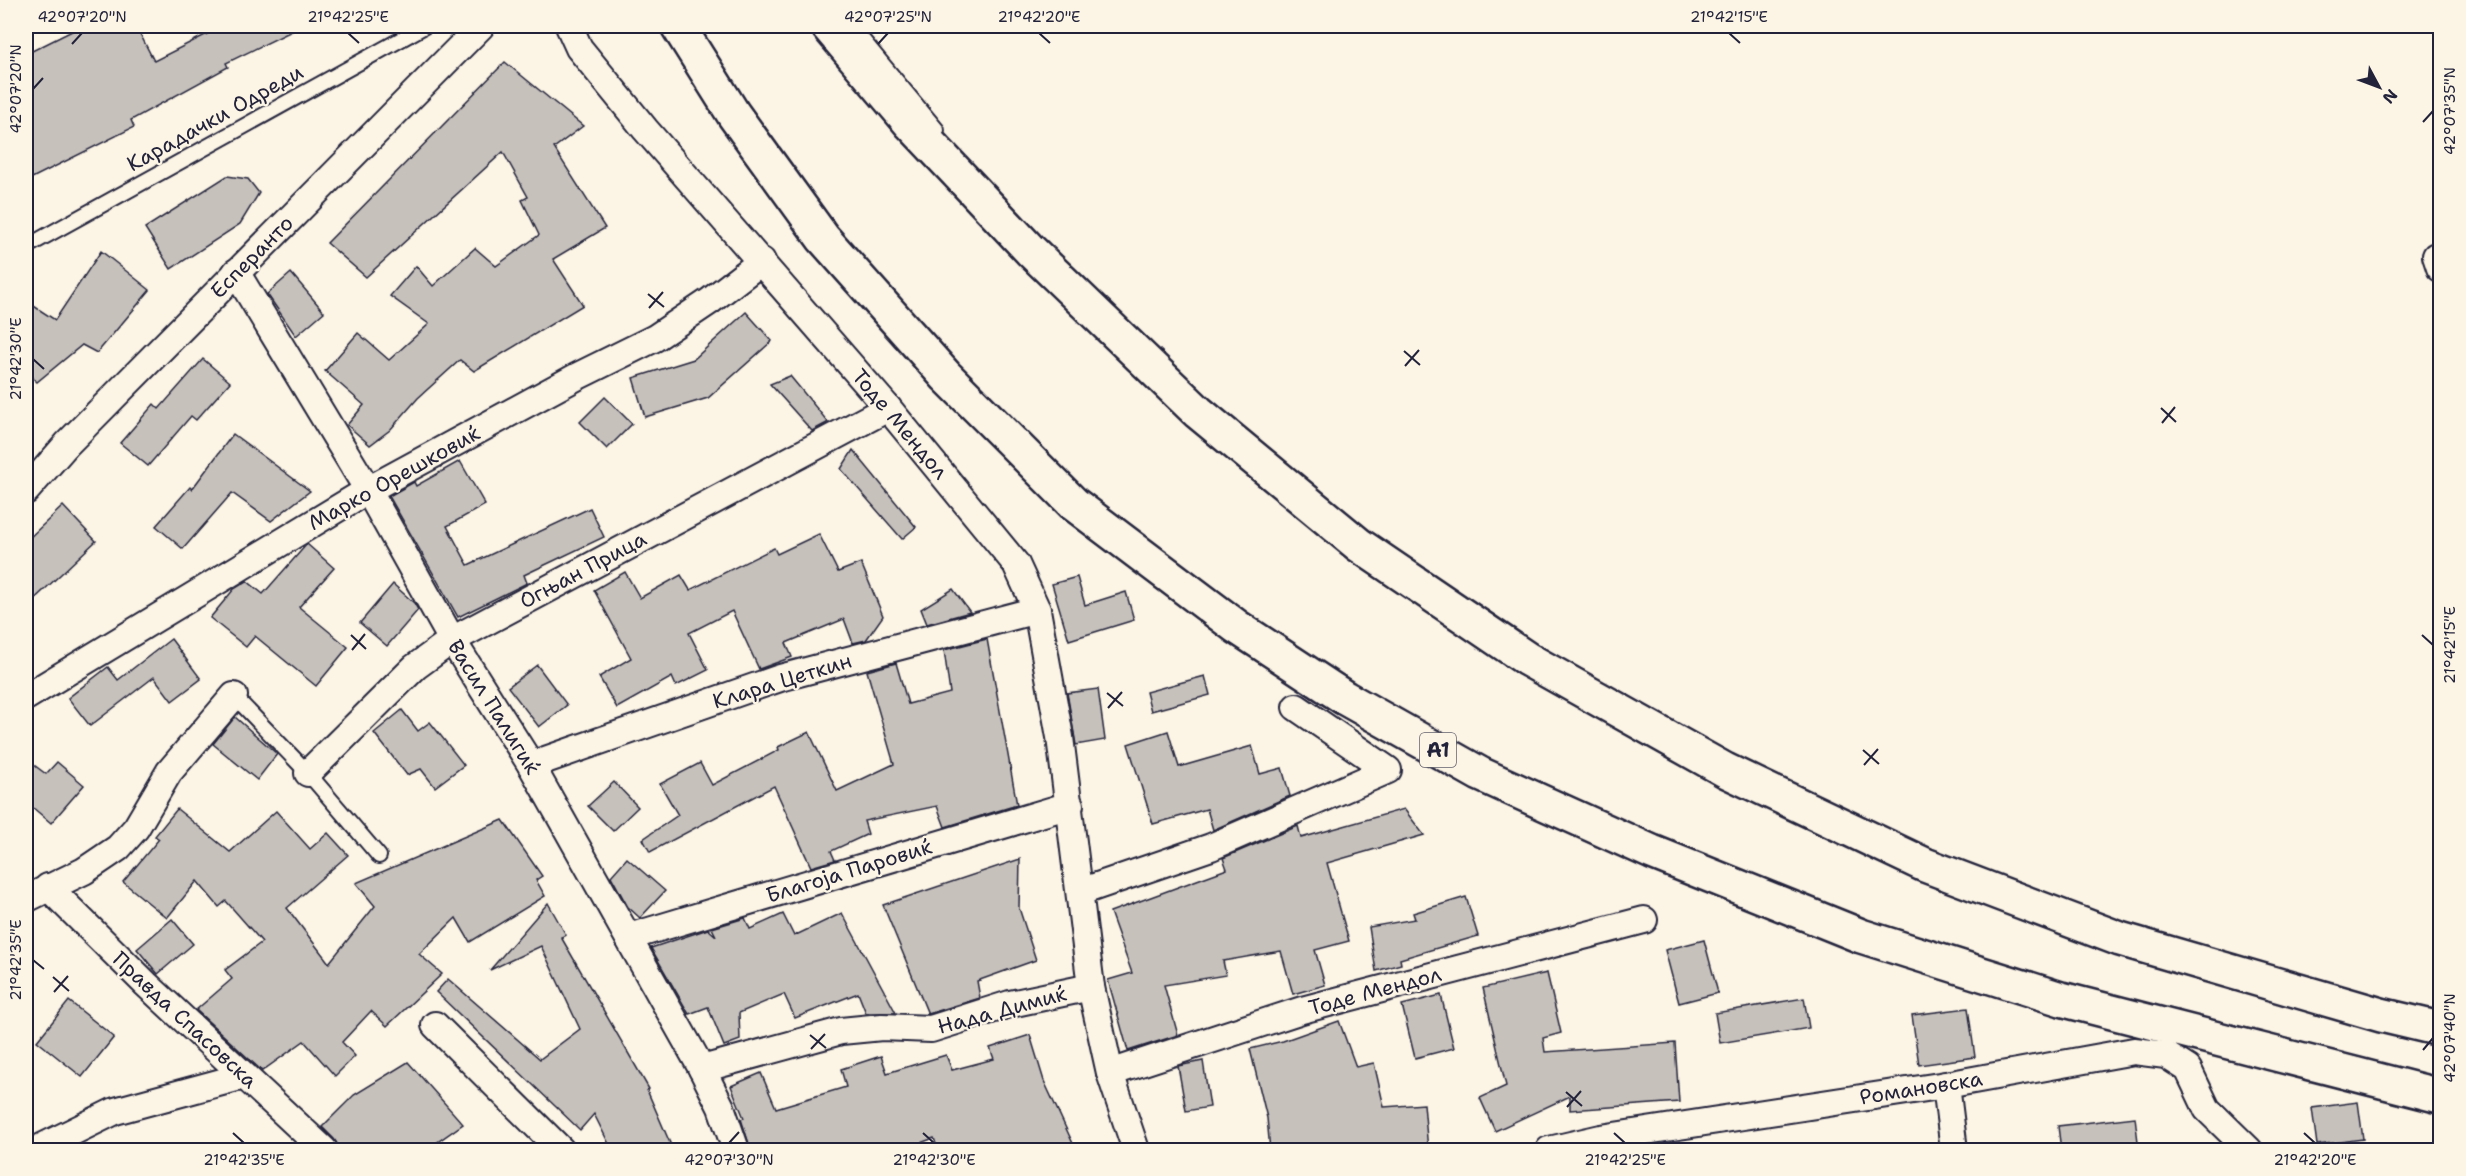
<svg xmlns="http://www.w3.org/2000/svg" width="2466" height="1176" viewBox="0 0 2466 1176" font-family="'Shantell Sans',sans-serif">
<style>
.building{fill:#c6c1bb;stroke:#22223b;stroke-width:1.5}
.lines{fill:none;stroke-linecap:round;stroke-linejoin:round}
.service-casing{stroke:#22223b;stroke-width:18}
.minor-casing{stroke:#22223b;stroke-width:30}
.motorway-casing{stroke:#22223b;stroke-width:38}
.service{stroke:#fcf5e5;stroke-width:14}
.minor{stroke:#fcf5e5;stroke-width:26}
.motorway{stroke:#fcf5e5;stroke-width:33}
.ticks{fill:none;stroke:#22223b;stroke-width:2}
.labels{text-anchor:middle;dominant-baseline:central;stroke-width:4.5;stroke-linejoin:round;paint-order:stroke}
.shield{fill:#fcf5e5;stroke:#63616e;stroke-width:1.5}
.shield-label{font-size:20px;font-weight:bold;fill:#22223b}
.street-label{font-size:21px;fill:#22223b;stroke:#fcf5e5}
.neatline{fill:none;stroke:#22223b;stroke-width:2}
.ticks-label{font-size:15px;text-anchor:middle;fill:#22223b}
</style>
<rect width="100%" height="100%" fill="#fcf5e5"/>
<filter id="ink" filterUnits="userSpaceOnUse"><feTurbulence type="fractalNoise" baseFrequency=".0167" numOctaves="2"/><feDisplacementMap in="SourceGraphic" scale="12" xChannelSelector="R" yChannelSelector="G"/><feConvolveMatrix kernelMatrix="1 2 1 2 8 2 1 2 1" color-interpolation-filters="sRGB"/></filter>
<g filter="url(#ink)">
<g class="building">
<polygon points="82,26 136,26 154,61 223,26 302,26 226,63 228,67 131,120 134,127 26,181 26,54"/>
<polygon points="505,62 583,126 554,148 605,228 553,259 583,305 474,371 460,360 418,398 390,430 370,445 347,425 364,405 325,371 358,333 389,360 429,324 390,296 416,266 433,286 475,248 496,266 539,235 522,200 528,197 503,152 366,277 327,243"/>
<polygon points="227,176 248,179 259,193 240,224 171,269 145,228"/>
<polygon points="101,251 150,290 97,353 82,345 37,382 26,372 26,301 55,320"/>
<polygon points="291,273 324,312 296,336 267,294"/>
<polygon points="746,312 772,341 708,398 645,417 633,378 694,359"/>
<polygon points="203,359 230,382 196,420 191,416 148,466 120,443 154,404 159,409"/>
<polygon points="790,376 828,422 825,424 812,431 770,384"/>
<polygon points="605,397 632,424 607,449 580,422"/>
<polygon points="233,434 310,491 271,521 232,493 183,549 156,526 190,487 192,489"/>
<polygon points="853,450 916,527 902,539 841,469"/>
<polygon points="460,461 485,505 447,526 468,565 590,508 604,537 524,575 527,583 458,617 389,496 414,482 416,486"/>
<polygon points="63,506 96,541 26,607 26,541"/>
<polygon points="819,534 838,572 861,563 883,616 866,640 853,643 844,619 786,643 792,657 759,669 732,611 689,633 708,670 676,686 672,677 617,708 599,677 631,658 594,590 625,572 640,598 681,575 690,590 774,548 777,554"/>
<polygon points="307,544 334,568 299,607 348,647 316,686 255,636 246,647 210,618 234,589 247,581 263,594"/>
<polygon points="1077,577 1085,605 1126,592 1134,620 1069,640 1052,584"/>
<polygon points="393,584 414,603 418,610 387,646 360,623"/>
<polygon points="953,589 970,612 927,624 921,609"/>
<polygon points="171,639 201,679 172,701 154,677 90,726 68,698 108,667 118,680"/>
<polygon points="987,639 1017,805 945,827 937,806 864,821 868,834 831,851 835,860 811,867 774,786 650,852 643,839 678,815 660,784 700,763 712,785 779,750 778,747 809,732 837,791 894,764 867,671 896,663 908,704 950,693 944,650"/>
<polygon points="537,665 567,705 539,727 508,687"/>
<polygon points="1205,676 1210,695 1151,711 1146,692"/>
<polygon points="1098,689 1105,740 1076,745 1067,693"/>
<polygon points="402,710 418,731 430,722 464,765 435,787 421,769 407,775 374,733"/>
<polygon points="235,717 277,754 257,780 213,744"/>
<polygon points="1168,731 1179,767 1252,746 1260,774 1282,768 1290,796 1213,830 1207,809 1153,824 1128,744"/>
<polygon points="26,759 46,774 57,762 84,785 51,823 26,802"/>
<polygon points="614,782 638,807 613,831 588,806"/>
<polygon points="177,809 230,852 276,811 310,849 328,833 348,855 287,908 329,963 375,906 356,883 503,820 542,876 536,880 545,896 470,942 456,918 419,954 442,974 387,1026 371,1011 342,1042 355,1056 335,1076 304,1041 262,1071 196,1010 232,979 225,970 262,942 226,901 219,907 197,881 167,918 123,882 159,839 155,836"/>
<polygon points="1404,809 1424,835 1327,863 1349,941 1315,950 1325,985 1293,994 1281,951 1223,961 1226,975 1164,985 1178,1035 1128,1051 1108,980 1132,973 1110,912 1227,869 1223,858 1298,826 1301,838"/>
<polygon points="627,858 665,891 640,918 628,907 611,876"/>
<polygon points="1020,859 1019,908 1036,960 977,981 980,998 928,1014 883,905"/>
<polygon points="1466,897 1478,936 1400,959 1401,964 1376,971 1369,927 1415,919 1413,913"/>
<polygon points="548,903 566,935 561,937 649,1089 647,1090 673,1150 612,1150 594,1114 580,1130 436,992 448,979 540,1059 580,1029 541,946 490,970"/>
<polygon points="842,913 896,1013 866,1013 858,993 795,1018 784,994 739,1013 740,1040 724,1046 708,1007 689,1014 651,948 708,929 716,936 712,928 745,918 750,929 783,914 794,936"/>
<polygon points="172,919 193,944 158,974 137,949"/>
<polygon points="1704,940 1718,993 1679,1003 1665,950"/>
<polygon points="1547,973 1561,1033 1543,1038 1545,1052 1675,1043 1679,1102 1570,1110 1570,1096 1495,1131 1480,1098 1506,1086 1483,988"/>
<polygon points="1441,995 1454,1048 1415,1058 1402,1005"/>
<polygon points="1804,998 1809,1028 1720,1043 1715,1013"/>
<polygon points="69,1001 114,1037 82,1077 37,1041"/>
<polygon points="1968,1008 1975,1057 1919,1065 1912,1015"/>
<polygon points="1339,1021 1356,1067 1374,1063 1384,1107 1424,1104 1428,1150 1270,1150 1267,1118 1250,1049 1283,1041"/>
<polygon points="1030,1035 1044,1081 1076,1150 938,1150 934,1138 901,1150 751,1150 741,1119 744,1118 731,1086 761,1073 776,1108 846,1087 841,1069 881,1056 887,1073 946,1055 952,1070 994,1059 990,1048"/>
<polygon points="1203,1061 1210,1107 1186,1111 1178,1066"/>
<polygon points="408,1062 463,1124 426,1150 341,1150 334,1139 322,1127 354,1095"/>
<polygon points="2358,1102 2363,1139 2317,1145 2312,1108"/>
<polygon points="2135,1117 2139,1150 2061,1150 2058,1126"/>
</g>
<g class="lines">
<g class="service-casing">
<g id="service">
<polyline points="851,26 937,130"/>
<polyline points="26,247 425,26"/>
<polyline points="234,696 308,773 379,856"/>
</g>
</g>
<g class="minor-casing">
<g id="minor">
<polyline points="569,26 579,48 645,129 888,408 1016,564 1037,610 1060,737 1091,987 1110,1073 1136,1150"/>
<polyline points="2436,256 2440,268"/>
<polyline points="236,272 368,490 452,640 531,765 702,1069 721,1107 736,1150"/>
<polyline points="26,491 67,444 481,26"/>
<polyline points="26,697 368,490 578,376 655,338 710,301 762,261"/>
<polyline points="531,765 780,678 1037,610"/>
<polyline points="308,773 415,667 452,640 888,408"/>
<polyline points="48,887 146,984 324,1150"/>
<polyline points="1080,892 1211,847 1388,770 1296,707"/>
<polyline points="26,899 84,871 118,848 136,828 169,772 234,696"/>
<polyline points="629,937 1070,805"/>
<polyline points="435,1025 561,1150"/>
<polyline points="702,1069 841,1031 882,1027 931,1029 1010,1004 1091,987"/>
<polyline points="1110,1073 1302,1010 1644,920"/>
<polyline points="1946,1085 1954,1150"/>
<polyline points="40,1148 115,1111 244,1076"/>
<polyline points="1549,1150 1601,1138 1946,1085 2134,1051 2166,1055 2188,1069 2207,1109 2249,1150"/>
</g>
</g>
<g class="motorway-casing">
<g id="motorway">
<polyline points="678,26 734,115 823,238 946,376 1074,504 1237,627 1345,698 1480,774 1652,852 1861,936 2061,999 2440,1096"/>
<polyline points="828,26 911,124 1030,250 1198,412 1359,545 1527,659 1725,770 1925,865 2120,939 2381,1015 2440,1029"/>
</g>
</g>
<use href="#service" class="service"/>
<use href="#minor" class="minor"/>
<use href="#motorway" class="motorway"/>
</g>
</g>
<path class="ticks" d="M348 33 359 43M1039 33 1050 43M1729 33 1740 43M72 44 82 33M878 44 888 33M33 89 43 78M2423 122 2433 111M648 294 664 307M649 308 663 292M1404 351 1420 365M33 359 44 369M1405 366 1419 350M2161 408 2176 422M2162 423 2175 407M351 635 366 649M2422 635 2433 645M352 650 365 634M1107 693 1123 706M1108 708 1122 692M1863 750 1879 764M1864 765 1878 749M33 960 44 969M53 977 69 991M54 992 68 976M810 1035 826 1048M811 1049 825 1034M2423 1050 2433 1038M1566 1092 1582 1106M1567 1107 1581 1091M233 1133 244 1143M923 1133 934 1143M1614 1133 1625 1143M2304 1133 2315 1143M729 1143 739 1132"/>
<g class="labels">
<rect class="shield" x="1420" y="733" width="36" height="34" rx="4.5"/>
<g class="shield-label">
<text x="1438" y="750">A1</text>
</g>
<g class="street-label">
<text transform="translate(215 118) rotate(-29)">Карадачки Одреди</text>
<text transform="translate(252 257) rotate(-45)">Есперанто</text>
<text transform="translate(900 424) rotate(50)">Тоде Мендол</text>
<text transform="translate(394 478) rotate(-29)">Марко Орешковиќ</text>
<text transform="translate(583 570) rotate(-28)">Огњан Прица</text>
<text transform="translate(782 681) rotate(-17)">Клара Цеткин</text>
<text transform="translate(494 707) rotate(58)">Васил Палигиќ</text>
<text transform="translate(849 871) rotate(-17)">Благоја Паровиќ</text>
<text transform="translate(1375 991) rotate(-15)">Тоде Мендол</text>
<text transform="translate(1002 1010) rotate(-15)">Нада Димиќ</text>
<text transform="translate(185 1020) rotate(43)">Правда Спасовска</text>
<text transform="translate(1921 1088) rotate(-9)">Романовска</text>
</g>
</g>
<rect width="2466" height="1176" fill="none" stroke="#fcf5e5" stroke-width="66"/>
<g transform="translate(2379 87) rotate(131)" stroke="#fcf5e5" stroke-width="4.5" paint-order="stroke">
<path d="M0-4.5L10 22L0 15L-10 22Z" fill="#22223b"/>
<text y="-9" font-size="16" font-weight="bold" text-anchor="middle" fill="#22223b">N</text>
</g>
<rect x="33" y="33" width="2400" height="1110" class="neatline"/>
<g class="ticks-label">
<text x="82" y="22">42°07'20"N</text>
<text x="348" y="22">21°42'25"E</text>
<text x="888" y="22">42°07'25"N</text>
<text x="1039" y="22">21°42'20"E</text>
<text x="1729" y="22">21°42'15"E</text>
<text transform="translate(16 89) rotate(-90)" y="5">42°07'20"N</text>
<text transform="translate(2450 111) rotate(-90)" y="5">42°07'35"N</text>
<text transform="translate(16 359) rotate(-90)" y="5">21°42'30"E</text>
<text transform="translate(2450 645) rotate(-90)" y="5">21°42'15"E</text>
<text transform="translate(16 960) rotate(-90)" y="5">21°42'35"E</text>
<text transform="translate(2450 1038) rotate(-90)" y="5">42°07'40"N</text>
<text x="244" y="1165">21°42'35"E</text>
<text x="729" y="1165">42°07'30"N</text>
<text x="934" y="1165">21°42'30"E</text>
<text x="1625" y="1165">21°42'25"E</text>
<text x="2315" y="1165">21°42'20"E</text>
</g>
</svg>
